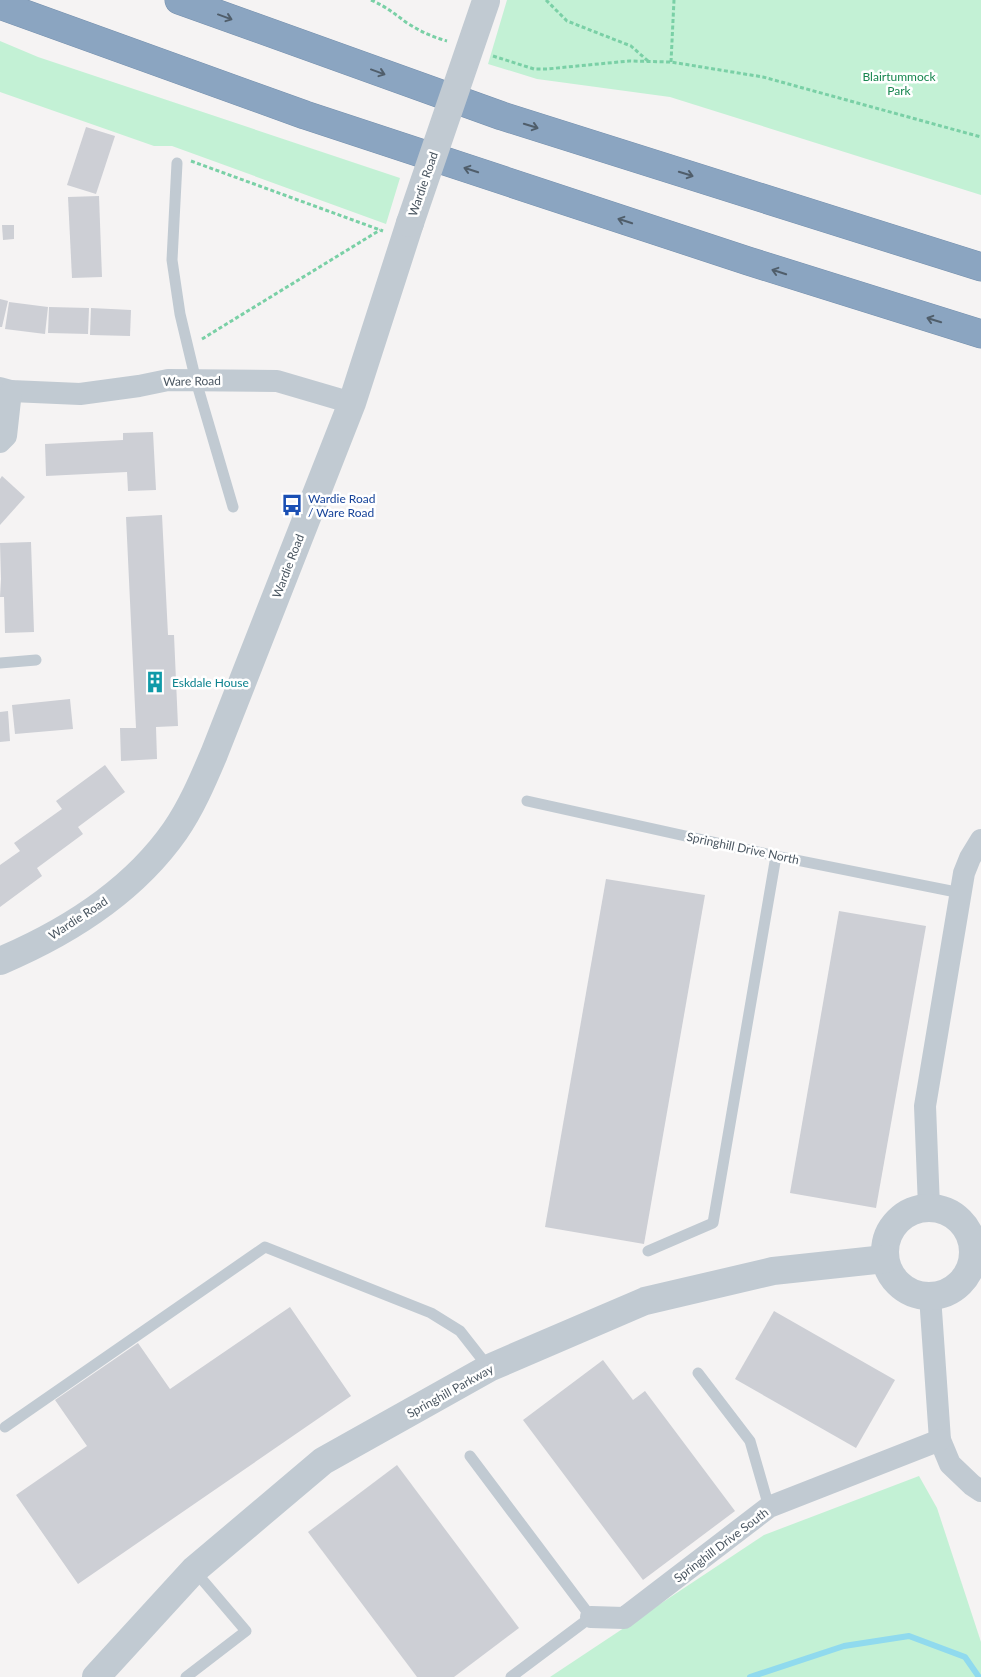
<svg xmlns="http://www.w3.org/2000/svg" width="981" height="1677" viewBox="0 0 981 1677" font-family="Lato,sans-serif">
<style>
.green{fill:#c3f1d5}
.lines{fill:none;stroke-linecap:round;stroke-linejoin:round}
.stream{stroke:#90daee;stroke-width:6}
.building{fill:#cdcfd5}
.motorway-casing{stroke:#7690ad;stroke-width:29}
.path{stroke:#7ad0a6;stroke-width:3;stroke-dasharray:4 2.5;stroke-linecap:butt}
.service{stroke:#c1cad2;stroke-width:11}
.minor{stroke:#c1cad2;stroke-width:22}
.tertiary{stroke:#c1cad2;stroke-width:28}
.motorway{stroke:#8ba5c1;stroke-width:28}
.tertiary-bridge{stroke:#c1cad2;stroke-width:28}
.oneway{stroke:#505e6b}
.labels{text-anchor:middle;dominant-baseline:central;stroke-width:5;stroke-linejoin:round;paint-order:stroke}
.park-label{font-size:12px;fill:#17864f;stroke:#fff}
.street-label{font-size:12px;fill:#4a5661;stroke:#fff}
.transit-label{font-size:12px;fill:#164399;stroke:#fff;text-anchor:start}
.culture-label{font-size:12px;fill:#0d838f;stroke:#fff;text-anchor:start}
</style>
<rect width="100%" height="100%" fill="#f5f3f3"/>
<g class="green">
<polygon points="507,0 981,0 981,195 670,97 537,79 488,64"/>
<polygon points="0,41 38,57 400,178 386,224 172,146 154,146 0,92"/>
<polygon points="919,1476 937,1508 981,1642 981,1677 550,1677 764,1535"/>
</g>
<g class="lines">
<polyline class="stream" points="750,1677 844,1646 909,1636 965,1657 979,1677"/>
</g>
<g class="building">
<polygon points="86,127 115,136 96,194 67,185"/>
<polygon points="99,196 102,277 72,278 68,197"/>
<polygon points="2,225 14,225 14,239 3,240"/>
<polygon points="0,299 8,301 2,327 0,327"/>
<polygon points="9,302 48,307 45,334 5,329"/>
<polygon points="49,307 89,308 88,334 48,333"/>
<polygon points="91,308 131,310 130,336 90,335"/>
<polygon points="153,432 156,490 128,491 127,472 46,476 45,444 123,440 123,433"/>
<polygon points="2,476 25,497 0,525 0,479"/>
<polygon points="162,515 168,635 174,635 178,726 156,727 157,759 121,761 120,728 136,728 126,517"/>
<polygon points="31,542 34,632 5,633 4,597 0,597 1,579 0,543"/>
<polygon points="70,699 73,729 15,734 12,705"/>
<polygon points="8,711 10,741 0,742 0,712"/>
<polygon points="105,765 125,792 78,827 83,834 37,868 42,876 0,907 0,865 20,851 14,843 62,809 56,801"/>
<polygon points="606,879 705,895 644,1244 545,1227"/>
<polygon points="839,911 926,926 876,1208 790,1193"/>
<polygon points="290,1307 351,1396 78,1584 16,1495 87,1446 55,1400 138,1343 170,1389"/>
<polygon points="774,1311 895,1380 856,1448 735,1379"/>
<polygon points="603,1360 633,1400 645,1391 735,1511 643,1580 523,1420"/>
<polygon points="397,1465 519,1628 454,1677 417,1677 308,1532"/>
</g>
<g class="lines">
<g class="motorway-casing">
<g id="motorway">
<polyline points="179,0 502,116 981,267"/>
<polyline points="0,5 305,115 748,261 981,334"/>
</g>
</g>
<g class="path">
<path d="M371 0C385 6 395 14 407 23 420 31 432 37 447 41"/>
<polyline points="546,0 567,21 631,46 648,61"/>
<polyline points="493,56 534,69 547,69 629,61 671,62 763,77 981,137"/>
<polyline points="671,62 674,0"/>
<polyline points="191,161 383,231"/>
<polyline points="202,339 380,230"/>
</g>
<g class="service">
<polyline points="177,163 172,260 180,314 196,381 233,507"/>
<polyline points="0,663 36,660"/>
<polyline points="527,801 776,856 961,893"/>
<polyline points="648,1251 713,1223 776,856"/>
<polyline points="698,1373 750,1441 769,1507"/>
<polyline points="5,1427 265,1247 431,1313 460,1331 489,1368"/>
<polyline points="470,1456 591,1617 511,1677"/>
<polyline points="186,1677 246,1631 194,1570"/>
</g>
<g class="minor">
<polyline points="0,388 11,391 80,394 139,386 168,380 277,381 352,403"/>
<polyline points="0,442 6,436 11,391"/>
<polyline points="929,1207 925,1106 964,873 970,858 981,840"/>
<polyline points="930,1296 940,1440 950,1464 972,1485 981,1491"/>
<polyline points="591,1617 624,1618 769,1507 940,1440"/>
</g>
<g class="tertiary">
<path d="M0 961C66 933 133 891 175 831 191 808 203 780 214 754L352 403 410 223"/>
<circle cx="929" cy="1252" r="44"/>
<polyline points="96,1677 194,1570 323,1461 489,1368 645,1301 773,1271 885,1259"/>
</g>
<use href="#motorway" class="motorway"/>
<polyline class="tertiary-bridge" points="410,223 486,1"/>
</g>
<defs><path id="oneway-shaft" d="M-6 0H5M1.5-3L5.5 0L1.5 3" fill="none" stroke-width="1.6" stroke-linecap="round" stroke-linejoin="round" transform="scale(1.25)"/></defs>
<g class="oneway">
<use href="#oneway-shaft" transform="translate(225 17) rotate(20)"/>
<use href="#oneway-shaft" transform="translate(378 72) rotate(20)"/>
<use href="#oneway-shaft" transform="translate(531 126) rotate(17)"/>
<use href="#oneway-shaft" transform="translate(471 170) rotate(-162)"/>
<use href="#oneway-shaft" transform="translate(686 174) rotate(17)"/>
<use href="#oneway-shaft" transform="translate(625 221) rotate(-162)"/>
<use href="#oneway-shaft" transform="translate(779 272) rotate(-162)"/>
<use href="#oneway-shaft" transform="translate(934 320) rotate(-163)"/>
</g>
<defs>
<g id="bus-bare" transform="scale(1.725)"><path d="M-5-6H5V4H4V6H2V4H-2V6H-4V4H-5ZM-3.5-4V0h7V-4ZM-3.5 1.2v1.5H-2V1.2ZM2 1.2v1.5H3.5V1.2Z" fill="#1a4fb4" stroke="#fff" stroke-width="2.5" paint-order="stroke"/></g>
<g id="building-bare" transform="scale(1.725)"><path d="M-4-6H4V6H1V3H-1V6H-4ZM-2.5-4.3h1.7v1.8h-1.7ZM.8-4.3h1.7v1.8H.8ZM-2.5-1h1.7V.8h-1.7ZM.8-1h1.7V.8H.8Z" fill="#0f9aa8" stroke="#fff" stroke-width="2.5" paint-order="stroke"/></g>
</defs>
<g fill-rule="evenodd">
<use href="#bus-bare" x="292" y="505"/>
<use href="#building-bare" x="155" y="682"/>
</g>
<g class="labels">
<g class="park-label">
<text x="899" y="76">Blairtummock<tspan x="899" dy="14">Park</tspan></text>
</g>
<g class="street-label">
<text transform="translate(423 184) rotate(-71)">Wardie Road</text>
<text transform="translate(192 381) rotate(-1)">Ware Road</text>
<text transform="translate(288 566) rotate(-69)">Wardie Road</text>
<text transform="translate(743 848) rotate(12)">Springhill Drive North</text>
<text transform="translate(78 918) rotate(-33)">Wardie Road</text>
<text transform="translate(450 1391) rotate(-29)">Springhill Parkway</text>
<text transform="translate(721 1545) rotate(-37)">Springhill Drive South</text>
</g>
<g class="transit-label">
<text x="308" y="498">Wardie Road<tspan x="308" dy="14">/ Ware Road</tspan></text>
</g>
<g class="culture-label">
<text x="172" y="682">Eskdale House</text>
</g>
</g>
</svg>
